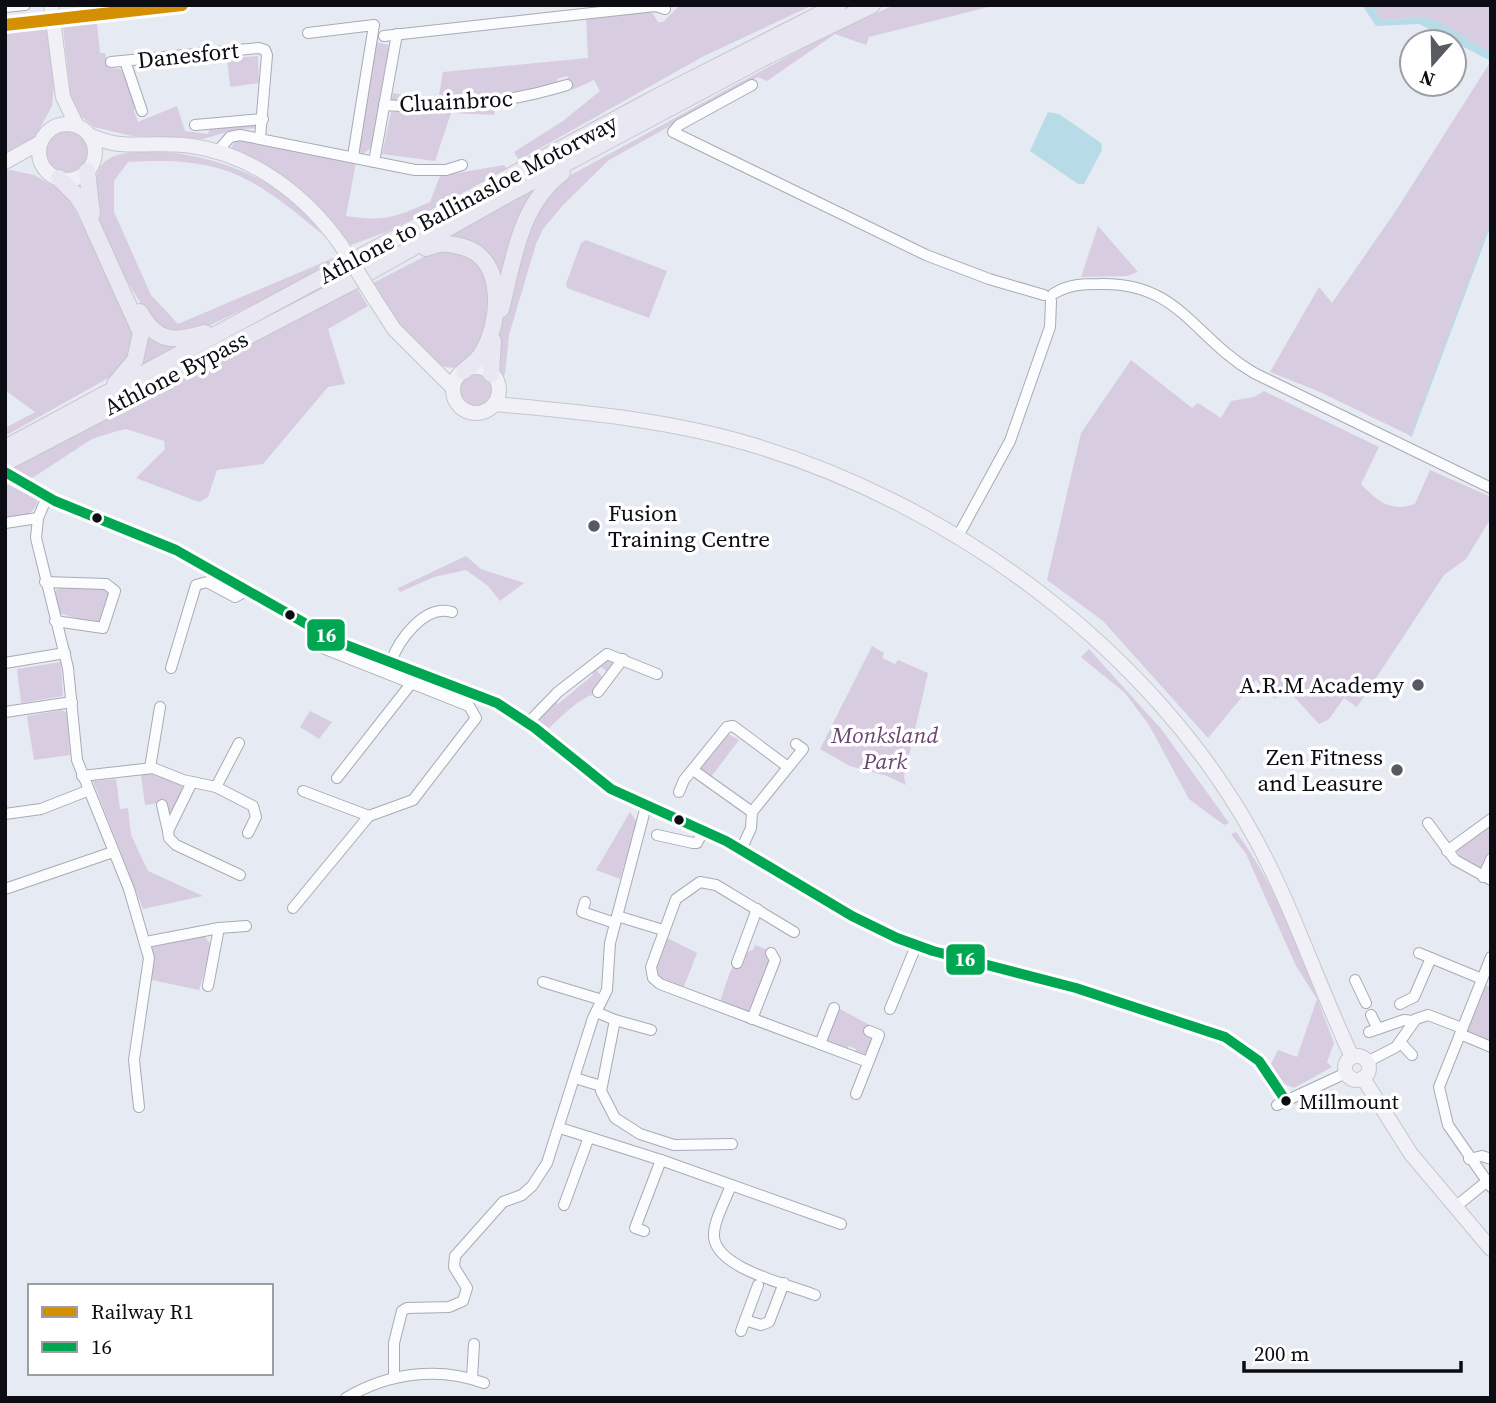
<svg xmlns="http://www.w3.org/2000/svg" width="1496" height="1403" viewBox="0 0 1496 1403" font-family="'Source Serif 4',serif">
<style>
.green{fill:#d8cce0}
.water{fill:#b8dbe8}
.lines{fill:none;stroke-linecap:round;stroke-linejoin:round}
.stream{stroke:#b8dbe8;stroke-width:2}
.minor-casing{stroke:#a8abb2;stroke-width:12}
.major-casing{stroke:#c5c7cc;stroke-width:16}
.highway-casing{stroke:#c5c7cc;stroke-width:18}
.minor{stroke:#fbfcfd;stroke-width:10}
.major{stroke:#f0f0f6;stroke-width:14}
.highway{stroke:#e9e7f1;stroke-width:16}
.major-bridge-casing{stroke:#c5c7cc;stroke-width:16;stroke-linecap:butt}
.major-bridge{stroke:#f0f0f6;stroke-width:14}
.bus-1-casing{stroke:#fff;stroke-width:16}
.bus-1{stroke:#00a651;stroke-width:10}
.rail-1-casing{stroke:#fff;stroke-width:18}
.rail-1{stroke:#d48f03;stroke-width:12}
.bus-dot{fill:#0b0d12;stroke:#fff;stroke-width:2.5}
.poi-dot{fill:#585a61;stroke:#fff;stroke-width:2.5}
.labels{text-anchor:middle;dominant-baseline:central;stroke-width:7;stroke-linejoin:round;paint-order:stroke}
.bus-label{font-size:21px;fill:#0b0d12;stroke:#fff;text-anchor:start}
.street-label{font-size:23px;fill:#0b0d12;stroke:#fff}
.poi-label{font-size:23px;fill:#0b0d12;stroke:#fff;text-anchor:end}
.park-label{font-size:23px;font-style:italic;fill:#6b4571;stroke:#fff}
.line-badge{stroke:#fff;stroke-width:2.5}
.badge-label{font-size:19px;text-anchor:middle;font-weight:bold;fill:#fff}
</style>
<rect width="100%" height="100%" fill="#e6eaf3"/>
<g class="green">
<path d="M680 5H813L704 56 519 160 514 152 563 121 600 91 594 80 572 90 567 76 557 79V83C507 102 445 105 391 101L393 93 438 101 443 72 588 58 586 18 651 11 658 22H663Z"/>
<polygon points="895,5 996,5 869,37 866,45 835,34 767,81 758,77 609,160 563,205 543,229 536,244 509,335 505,374 502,377 497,366 495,345 520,248 528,223 560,181 834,31"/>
<path d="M1372 5H1491V52C1466 41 1447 23 1420 17 1407 15 1394 23 1381 19Z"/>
<polygon points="97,23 100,53 105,53 108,68 121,69 136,104 134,111 138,122 177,106 185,131 208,134 210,128 255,125 256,128 234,130 203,139 132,136 94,127 76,112 70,92 63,27"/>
<polygon points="46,25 55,77 52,106 34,139 5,155 5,29"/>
<polygon points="375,42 389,45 371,148 363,154 359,151"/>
<polygon points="258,56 259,83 230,87 227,58"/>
<polygon points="1491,61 1491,222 1411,436 1320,392 1270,372 1319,287 1332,303 1395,212"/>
<polygon points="495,108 494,115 451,113 435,161 382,154 391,112"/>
<circle cx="67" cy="153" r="24"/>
<path d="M237 139 356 162 346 216C383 222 396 217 430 202L440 176 504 165 507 169 386 232 348 246 284 177 230 149Z"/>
<path d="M157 151C219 156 285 180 322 234 251 175 223 156 128 162L114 181V212L151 295 178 324 338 256 342 262 188 336C150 342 116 257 100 229 96 216 95 205 95 192 94 151 124 152 157 151Z"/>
<polygon points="11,170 34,175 66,193 131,319 137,342 119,372 5,436 5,428 35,412 5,390 5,171"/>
<polygon points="538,187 502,292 492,267 437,240"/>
<polygon points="1098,226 1138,272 1127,276 1081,277"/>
<polygon points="586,240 667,271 649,318 567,288 566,284 581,243"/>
<path d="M437 250C458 251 481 257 489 280 499 304 479 383 440 365 412 353 387 308 371 284Z"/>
<polygon points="357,288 368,306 328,329 345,384 328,387 263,464 217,470 208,497 199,502 136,478 165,449 164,441 126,429 114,432 92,439 29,480 12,468"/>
<polygon points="144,326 165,344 176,347 134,376 145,352"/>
<path d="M1131 360 1192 408 1198 403 1221 418 1231 401 1254 397 1264 391 1379 447 1361 484C1377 501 1391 513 1415 504L1430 470 1491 497V518L1466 559 1444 575 1357 707 1344 698 1329 719 1319 724 1286 688 1275 699 1256 680 1208 738 1103 621 1047 580 1081 433Z"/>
<circle cx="476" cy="391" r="18"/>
<path d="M5 483 38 500C33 517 21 518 5 521Z"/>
<polygon points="466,556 481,569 524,583 500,601 488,586 466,570 434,577 400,592 398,588"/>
<polygon points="59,587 104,588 110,593 103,622 96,624 59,613 54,593"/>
<polygon points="872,646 884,653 882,658 895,664 898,660 928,673 904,777 906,785 887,776 850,766 820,749"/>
<polygon points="1089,649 1162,730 1229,823 1224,825 1189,799 1149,725 1125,693 1081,657"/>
<path d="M607 657 617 660 608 672 601 667 597 671 603 678 595 694C578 699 564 714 549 728L540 722 537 716 554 699 558 704 593 675 591 669Z"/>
<polygon points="61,662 63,696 21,703 17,669"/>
<polygon points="62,710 67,713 70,755 34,760 27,716"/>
<polygon points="310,711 332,722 319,739 300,727"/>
<polygon points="726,733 739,740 711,777 700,768"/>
<polygon points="154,772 184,787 172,813 167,811 163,802 145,805 141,775"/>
<polygon points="116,779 120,809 128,808 131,835 148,871 203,896 143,909 93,781"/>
<polygon points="630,812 637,822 620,879 596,870"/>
<path d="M1491 824C1491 841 1492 856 1481 870L1463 862 1456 849Z"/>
<path d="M1236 832C1282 893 1307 972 1334 1043L1327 1062 1332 1067 1294 1088 1284 1084 1271 1064 1278 1050 1297 1057 1317 999 1296 966 1246 854 1231 834Z"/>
<polygon points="204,936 212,946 199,990 152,980 152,947"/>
<polygon points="663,936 697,953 683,989 660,980 653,971"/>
<path d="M755 945 770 951 771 961 750 1012 721 1002V998C728 980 732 955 753 950Z"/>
<polygon points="1485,985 1491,987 1491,1043 1467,1031"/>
<polygon points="840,1009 877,1029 865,1056 854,1054 856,1049 849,1046 846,1051 826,1042"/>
</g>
<g class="water">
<path d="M1362 5H1372L1381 19C1394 23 1405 16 1418 17 1442 18 1467 41 1491 52V61L1419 24 1376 26Z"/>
<polygon points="1048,112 1059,114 1101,143 1102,150 1084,184 1078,184 1030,151"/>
</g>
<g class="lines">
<polyline class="stream" points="1411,436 1491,222"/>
<g class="minor-casing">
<g id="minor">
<polyline points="5,7 25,5"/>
<polyline points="308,33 374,25 353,156"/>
<polyline points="384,36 655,6 665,9"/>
<polyline points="125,61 142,111"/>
<polyline points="111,62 259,48 265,50 267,55 260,138"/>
<polyline points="752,85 679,125 673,132 926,255 989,279 1044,295"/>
<path d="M384 105C446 110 508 103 567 85"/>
<polyline points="195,125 263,119"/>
<polyline points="217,152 230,137 240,135 415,170 446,170 462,165"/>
<polyline points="374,162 397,34"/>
<path d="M1053 294C1069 284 1083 284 1100 284 1179 282 1193 337 1254 373L1491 488"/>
<polyline points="5,472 55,501 176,550 338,642 497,703 535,728 611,789 726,841 852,916 897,938 933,951 1076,988 1225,1037 1259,1061 1286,1101"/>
<polyline points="47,497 38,518 36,538 68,668 77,760 129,889 149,958 134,1060 139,1107"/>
<polyline points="5,523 38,518"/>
<polyline points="958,536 1010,441 1050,327 1051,301"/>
<polyline points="45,582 106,584 115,591 103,628 55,621"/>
<path d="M391 662C399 639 425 604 452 612"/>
<polyline points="5,663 65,653"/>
<polyline points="171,668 196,585 207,582 235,597 246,591"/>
<polyline points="598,692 623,659"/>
<polyline points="5,712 72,702"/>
<polyline points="528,723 558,692 607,654 657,674"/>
<polyline points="150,768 160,707"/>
<polyline points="693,770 752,812"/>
<polyline points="82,776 153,768 183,780 216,787 253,806 256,817 248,833"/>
<polyline points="337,778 410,685"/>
<polyline points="192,782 168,831 169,838 176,845 240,875"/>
<polyline points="216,787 239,743"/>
<polyline points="303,791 369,816"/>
<polyline points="679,792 684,780 727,727 733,726 788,767"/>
<polyline points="162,805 168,831"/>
<polyline points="5,814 41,809 87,791"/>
<polyline points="1428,823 1455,860 1491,880"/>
<polyline points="657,835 693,843 697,843 703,831"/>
<polyline points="741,850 751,828 752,812 803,749 796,744"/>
<polyline points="1447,851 1491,819"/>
<polyline points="1483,877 1491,859"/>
<polyline points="5,889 113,852"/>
<polyline points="585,902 582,912 615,923"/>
<polyline points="293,908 369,816 413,800 476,718 469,706 325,649 320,645 326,636"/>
<polyline points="617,916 663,930"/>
<polyline points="794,932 716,885 700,882 676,899 651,967 653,978 660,984 868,1062"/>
<polyline points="146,942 219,928 246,926"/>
<polyline points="1419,953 1482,979"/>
<polyline points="1491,957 1439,1087 1448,1125 1491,1187"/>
<polyline points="737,963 757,909"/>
<polyline points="1355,980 1366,1003"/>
<polyline points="543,982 602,1000"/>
<polyline points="208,986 219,928"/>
<polyline points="1400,1004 1414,997 1431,958"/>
<polyline points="890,1009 916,946"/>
<polyline points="596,1012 615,1020 601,1091 615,1118 640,1134 674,1145 732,1144"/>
<polyline points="1371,1015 1378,1029"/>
<polyline points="752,1019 775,960 771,953"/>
<polyline points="615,1020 651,1030"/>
<polyline points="1369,1032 1404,1020 1414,1021"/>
<polyline points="1460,1034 1491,1047"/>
<polyline points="1400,1042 1412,1055"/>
<polyline points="820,1044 834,1008"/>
<polyline points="1367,1062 1396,1047 1416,1019 1428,1015 1462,1028"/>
<polyline points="575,1078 601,1086"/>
<polyline points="856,1094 879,1035 869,1031"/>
<polyline points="1277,1105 1346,1073"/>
<polyline points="560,1128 661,1160 841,1224"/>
<polyline points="1469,1159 1482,1156 1491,1159"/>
<path d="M731 1185C726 1200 713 1221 714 1237 717 1269 790 1285 815 1295"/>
<polyline points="564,1205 589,1137"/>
<polyline points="1454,1208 1486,1182"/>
<polyline points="644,1231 635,1228 661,1160"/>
<polyline points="745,1320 761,1325 769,1322 784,1283"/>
<polyline points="741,1331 758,1285"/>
<polyline points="394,1377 394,1343 402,1311 407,1308 449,1307 463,1301 467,1288 454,1267 455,1256 503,1202 522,1195 532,1186 547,1163 593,1018 607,990 610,943 646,806"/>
<polyline points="472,1378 474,1344"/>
<path d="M346 1398C388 1373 438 1366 484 1383"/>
</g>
</g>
<g class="major-casing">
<g id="major">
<polyline points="51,5 63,97 77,126"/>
<circle cx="67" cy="152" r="28"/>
<path d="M90 136C100 139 111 144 121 144 145 146 168 142 192 146 254 155 306 196 341 245"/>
<polyline points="5,162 41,142"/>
<polyline points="374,298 394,329 453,388"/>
<circle cx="476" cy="390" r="23"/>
<path d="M494 404C579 412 664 419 746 443 951 502 1153 650 1256 840 1294 910 1318 985 1352 1057"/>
<circle cx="1357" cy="1068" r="12"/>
<polyline points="1363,1078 1411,1154 1491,1249"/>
</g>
</g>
<g class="highway-casing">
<g id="highway">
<polyline points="87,171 92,214"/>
<polyline points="59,178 76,195 84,207 141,333 135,360 115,384"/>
<path d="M426 248C439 242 449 243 463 247 507 259 501 326 480 356 476 362 469 366 464 371"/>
<path d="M501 309C514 259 519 206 562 173"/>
<path d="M140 312C156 343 176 342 205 333"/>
<polyline points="491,374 493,341"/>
<polyline points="5,448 659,96 838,5"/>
<polyline points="5,463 348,284 512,192 767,56 872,5"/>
</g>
</g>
<use href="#minor" class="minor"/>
<use href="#major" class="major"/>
<use href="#highway" class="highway"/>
<g class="major-bridge-casing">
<polyline id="major-bridge" points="341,245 374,298"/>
</g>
<use href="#major-bridge" class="major-bridge"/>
<g class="bus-1-casing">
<polyline id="bus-1" points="5,472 55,501 176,550 338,642 497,703 535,728 611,789 726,841 852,916 897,938 933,951 1076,988 1225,1037 1259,1061 1286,1101"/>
</g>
<use href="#bus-1" class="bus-1"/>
<g class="rail-1-casing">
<polyline id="rail-1" points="5,25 182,5"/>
</g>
<use href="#rail-1" class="rail-1"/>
</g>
<g class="bus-dot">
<circle cx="97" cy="518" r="6"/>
<circle cx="290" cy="615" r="6"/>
<circle cx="679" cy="820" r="6"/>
<circle cx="1286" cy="1101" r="6"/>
</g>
<g class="poi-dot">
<circle cx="594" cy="526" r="7"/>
<circle cx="1418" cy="685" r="7"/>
<circle cx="1397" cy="770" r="7"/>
</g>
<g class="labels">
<g class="bus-label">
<text x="1299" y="1101">Millmount</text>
</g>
<g class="street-label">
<text transform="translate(188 55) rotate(-6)">Danesfort</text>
<text transform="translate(456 101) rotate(-3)">Cluainbroc</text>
<text transform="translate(468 199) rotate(-28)">Athlone to Ballinasloe Motorway</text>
<text transform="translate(176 373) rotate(-27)">Athlone Bypass</text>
</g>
<g class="poi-label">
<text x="608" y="513" text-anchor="start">Fusion<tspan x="608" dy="26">Training Centre</tspan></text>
<text x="1404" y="685">A.R.M Academy</text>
<text x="1383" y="757">Zen Fitness<tspan x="1383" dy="26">and Leasure</tspan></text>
</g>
<g class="park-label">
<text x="885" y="735">Monksland<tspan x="885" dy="26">Park</tspan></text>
</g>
</g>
<g class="line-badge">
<rect x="306" y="618" width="40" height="34" rx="7" fill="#00a651"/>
<rect x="945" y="943" width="41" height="33" rx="7" fill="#00a651"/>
</g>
<g class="badge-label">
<text x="326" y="642">16</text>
<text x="965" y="966">16</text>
</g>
<rect width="1496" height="1403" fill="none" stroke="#0b0d12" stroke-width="14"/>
<rect x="28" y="1284" width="245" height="91" fill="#ffffff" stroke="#9d9ea0" stroke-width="2"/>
<rect x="42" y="1307" width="35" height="10" fill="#d48f03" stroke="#9d9ea0" stroke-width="2"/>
<text x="91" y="1319" font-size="21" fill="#0b0d12">Railway R1</text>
<rect x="42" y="1342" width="35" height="10" fill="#00a651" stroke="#9d9ea0" stroke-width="2"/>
<text x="91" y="1354" font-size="21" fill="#0b0d12">16</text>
<g transform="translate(1433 63) rotate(200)"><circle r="33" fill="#ffffff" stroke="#9d9ea0" stroke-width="2"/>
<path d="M0-5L12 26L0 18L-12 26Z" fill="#585a61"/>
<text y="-10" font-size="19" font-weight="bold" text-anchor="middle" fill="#0b0d12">N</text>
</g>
<path d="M1244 1361v10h217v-10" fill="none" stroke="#0b0d12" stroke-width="3.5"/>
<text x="1254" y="1361" font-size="21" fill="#0b0d12" stroke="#ffffff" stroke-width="5" paint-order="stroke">200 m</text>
</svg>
